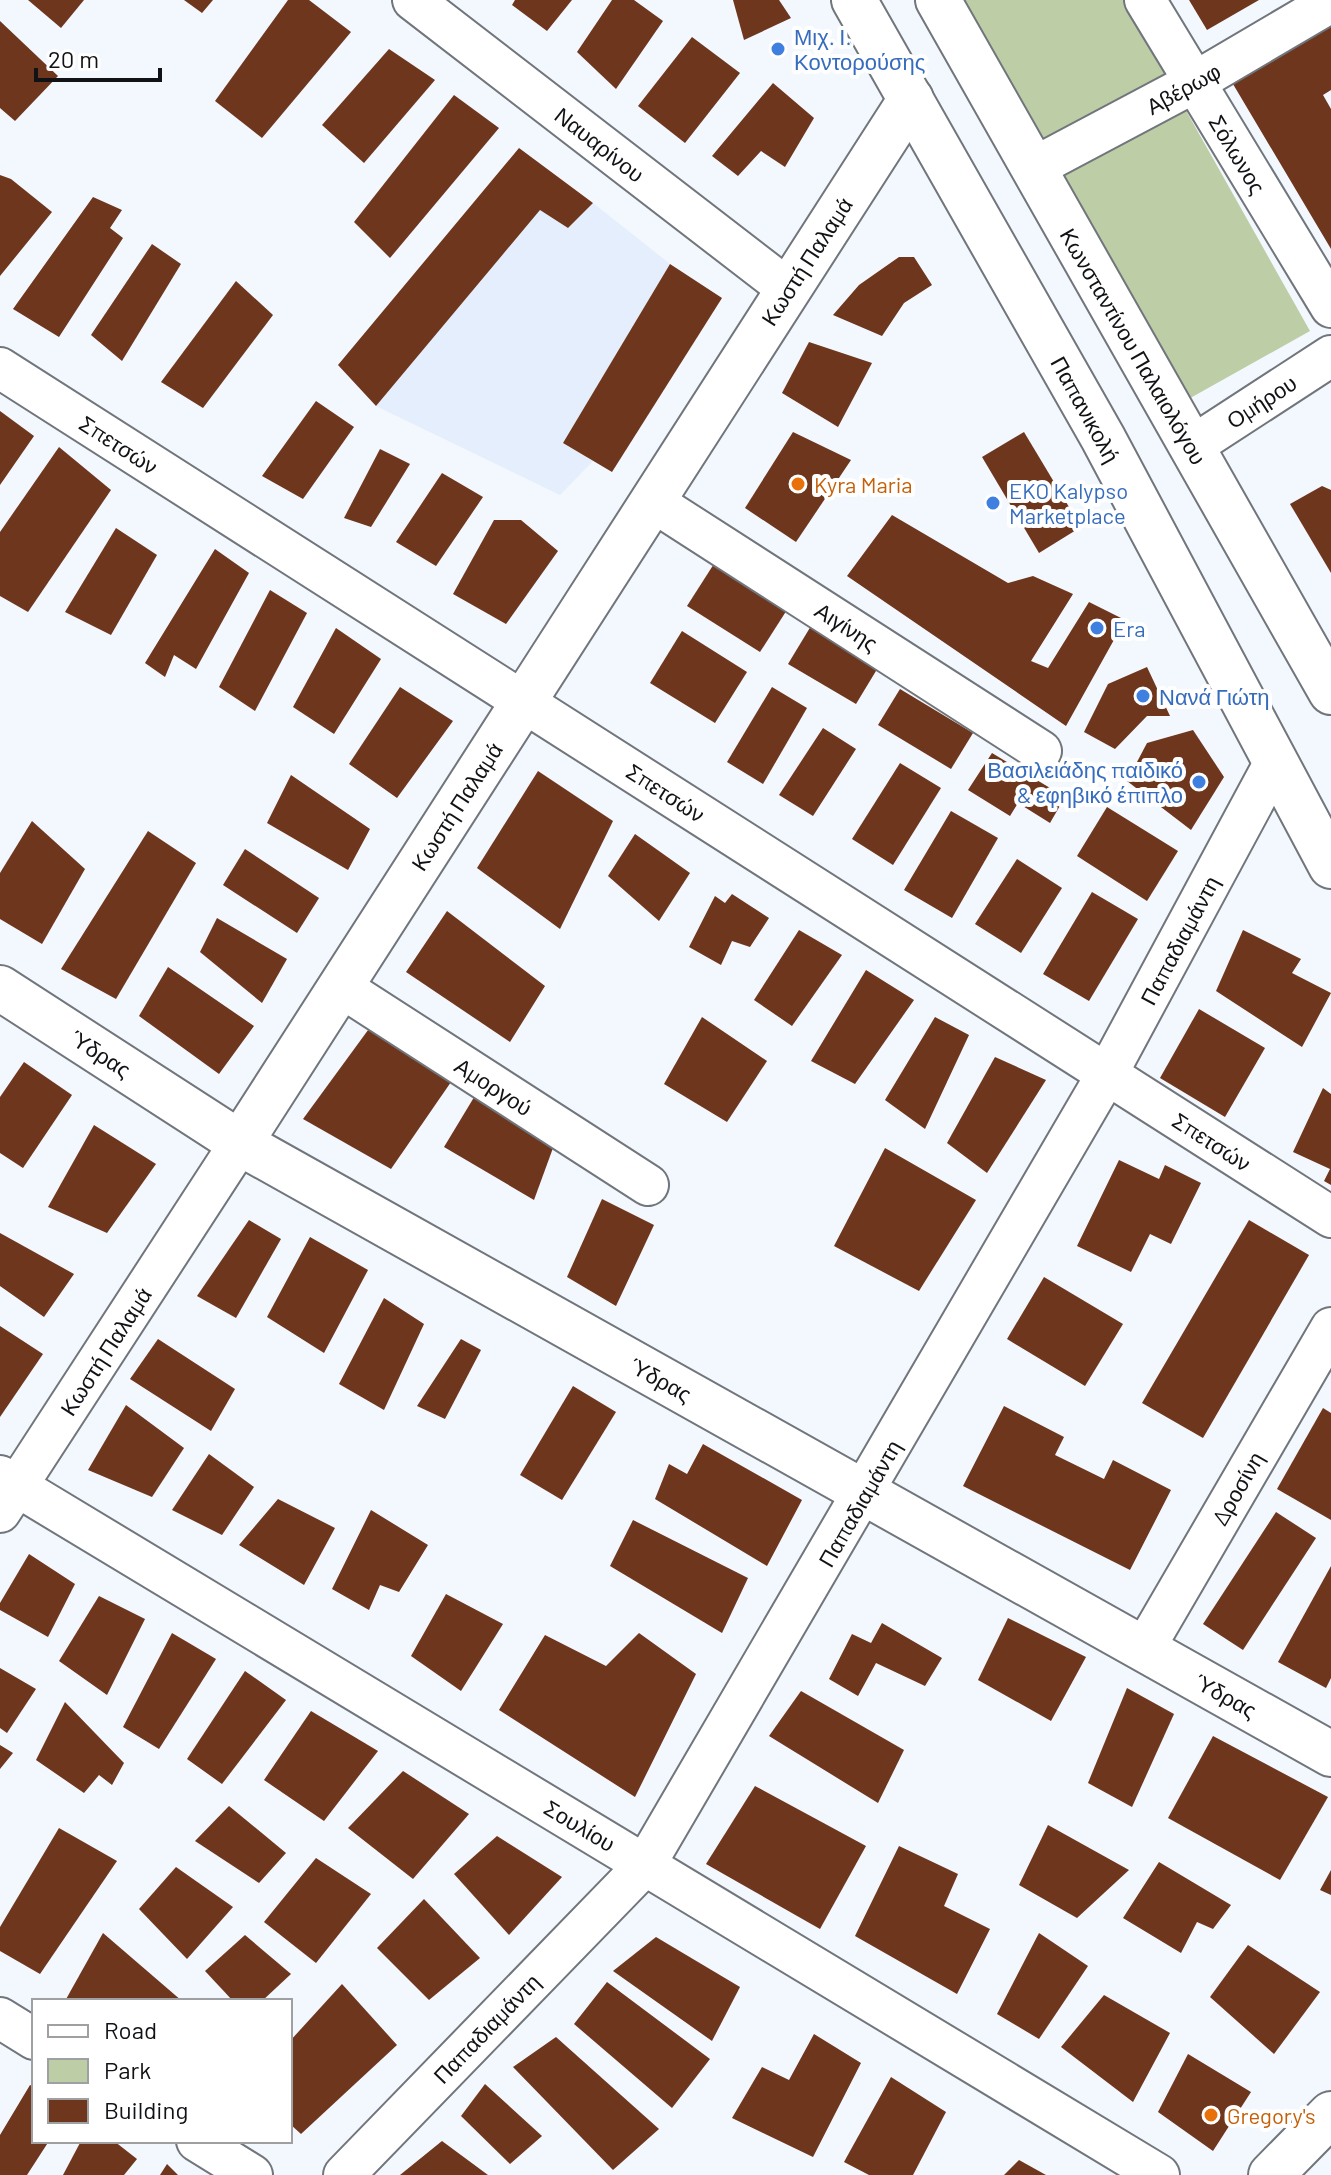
<svg xmlns="http://www.w3.org/2000/svg" width="1331" height="2175" viewBox="0 0 1331 2175" font-family="Barlow,sans-serif">
<style>
.built{fill:#e4eefc}
.green{fill:#bdcea6}
.building{fill:#6d361d}
.lines{fill:none;stroke-linecap:round;stroke-linejoin:round}
.minor-casing{stroke:#71757c;stroke-width:44}
.tertiary-casing{stroke:#71757c;stroke-width:48}
.secondary-casing{stroke:#71757c;stroke-width:48}
.minor{stroke:#fff;stroke-width:40}
.tertiary{stroke:#fff;stroke-width:44}
.secondary{stroke:#fff;stroke-width:44}
.shop-dot{fill:#3f7fe0;stroke:#fff;stroke-width:3}
.food-dot{fill:#e8710a;stroke:#fff;stroke-width:3}
.labels{text-anchor:middle;dominant-baseline:central;stroke-width:8;stroke-linejoin:round;paint-order:stroke}
.shop-label{font-size:22px;fill:#366cbe;stroke:#fff;text-anchor:start}
.street-label{font-size:22px;fill:#101215;stroke:#fff}
.food-label{font-size:22px;fill:#c56008;stroke:#fff;text-anchor:start}
</style>
<rect width="100%" height="100%" fill="#f3f7fe"/>
<polygon class="built" points="593,203 670,264 563,443 593,461 560,495 376,406 540,210 568,228"/>
<g class="green">
<polygon points="960,0 1124,0 1165,74 1041,143"/>
<polygon points="1184,107 1310,331 1185,401 1060,177"/>
</g>
<g class="building">
<polygon points="28,0 84,0 61,28"/>
<polygon points="184,0 213,0 202,13"/>
<polygon points="288,0 309,0 351,32 262,138 215,101"/>
<polygon points="515,0 572,0 547,31 512,5"/>
<polygon points="612,0 634,0 663,21 616,89 577,52"/>
<polygon points="733,0 779,0 791,18 744,40"/>
<polygon points="1189,0 1259,0 1207,30"/>
<polygon points="1331,19 1331,90 1323,95 1331,109 1331,249 1230,79"/>
<polygon points="0,21 58,76 15,121 0,108"/>
<polygon points="692,37 740,73 685,143 638,106"/>
<polygon points="389,49 435,80 364,163 322,125"/>
<polygon points="773,83 814,118 785,167 761,151 738,176 712,156"/>
<polygon points="454,95 499,128 390,258 354,222"/>
<polygon points="519,148 593,203 568,228 540,210 376,406 338,365"/>
<polygon points="0,175 11,179 52,212 0,276"/>
<polygon points="93,197 122,210 110,228 123,238 59,337 13,309"/>
<polygon points="152,244 181,264 122,361 91,335"/>
<polygon points="899,257 914,257 932,285 904,303 882,336 833,315 859,285"/>
<polygon points="670,264 722,298 612,472 563,443"/>
<polygon points="236,281 273,315 203,408 161,382"/>
<polygon points="809,342 872,363 838,427 782,393"/>
<polygon points="316,401 354,427 303,499 262,476"/>
<polygon points="0,411 34,436 0,485"/>
<polygon points="793,432 851,460 796,542 745,508"/>
<polygon points="1024,432 1081,527 1039,553 982,457"/>
<polygon points="59,447 111,490 28,612 0,596 0,532"/>
<polygon points="380,449 410,464 371,527 344,518"/>
<polygon points="442,473 483,497 436,566 396,542"/>
<polygon points="1322,486 1331,490 1331,573 1290,504"/>
<polygon points="892,515 1008,583 1033,576 1073,594 1031,661 1048,668 1089,602 1125,620 1066,726 847,576"/>
<polygon points="494,520 521,520 558,551 506,624 453,594"/>
<polygon points="116,528 157,555 111,635 65,612"/>
<polygon points="215,549 249,573 196,669 174,655 165,677 145,663"/>
<polygon points="719,556 792,602 760,652 687,606"/>
<polygon points="270,590 307,613 255,711 219,687"/>
<polygon points="814,621 882,661 856,704 788,664"/>
<polygon points="336,628 381,659 334,734 293,707"/>
<polygon points="682,631 747,672 715,723 650,683"/>
<polygon points="1147,667 1170,716 1147,716 1115,749 1084,732 1108,684"/>
<polygon points="400,687 453,721 397,798 349,764"/>
<polygon points="772,687 807,708 763,784 727,762"/>
<polygon points="900,689 973,733 951,769 878,725"/>
<polygon points="823,728 856,749 813,816 779,795"/>
<polygon points="1193,730 1224,777 1191,830 1127,781 1147,743"/>
<polygon points="992,753 1065,797 1050,823 1018,803 1010,816 968,790"/>
<polygon points="900,763 941,788 893,865 852,839"/>
<polygon points="538,771 613,821 560,929 477,868"/>
<polygon points="291,775 370,829 348,870 267,823"/>
<polygon points="1107,807 1178,851 1147,901 1077,856"/>
<polygon points="951,811 998,838 952,918 904,890"/>
<polygon points="32,821 85,869 42,944 0,919 0,873"/>
<polygon points="148,831 196,863 116,999 61,969"/>
<polygon points="635,834 690,873 659,921 608,876"/>
<polygon points="245,849 319,898 297,933 223,885"/>
<polygon points="1017,859 1062,888 1021,953 975,924"/>
<polygon points="1092,892 1138,919 1089,1001 1043,974"/>
<polygon points="732,894 769,918 750,947 732,941 721,965 689,947 715,896 725,903"/>
<polygon points="447,911 545,986 510,1042 406,972"/>
<polygon points="217,918 287,959 262,1003 200,952"/>
<polygon points="799,930 842,955 792,1026 754,1000"/>
<polygon points="1243,930 1301,959 1292,973 1331,993 1302,1047 1216,991"/>
<polygon points="168,967 254,1026 219,1074 139,1016"/>
<polygon points="866,970 914,1000 855,1084 811,1061"/>
<polygon points="1199,1009 1265,1048 1225,1117 1160,1078"/>
<polygon points="702,1017 767,1061 727,1122 664,1084"/>
<polygon points="935,1017 969,1035 925,1129 885,1100"/>
<polygon points="371,1026 451,1082 391,1169 303,1119"/>
<polygon points="995,1057 1046,1080 987,1173 947,1143"/>
<polygon points="24,1062 72,1095 23,1168 0,1153 0,1097"/>
<polygon points="1323,1088 1331,1094 1331,1185 1324,1181 1330,1169 1293,1152"/>
<polygon points="476,1094 553,1148 534,1200 444,1147"/>
<polygon points="94,1125 156,1164 107,1233 48,1207"/>
<polygon points="885,1148 976,1200 919,1291 834,1246"/>
<polygon points="1119,1160 1159,1179 1165,1165 1201,1183 1171,1244 1150,1234 1131,1272 1077,1246"/>
<polygon points="602,1199 654,1225 616,1306 567,1277"/>
<polygon points="249,1220 281,1239 236,1318 197,1296"/>
<polygon points="1249,1220 1309,1255 1203,1438 1142,1403"/>
<polygon points="0,1233 74,1274 44,1317 0,1286"/>
<polygon points="310,1237 368,1270 324,1353 267,1317"/>
<polygon points="1044,1277 1123,1324 1085,1386 1007,1339"/>
<polygon points="384,1298 424,1324 384,1410 339,1384"/>
<polygon points="0,1326 43,1354 0,1417"/>
<polygon points="158,1339 235,1389 211,1431 130,1379"/>
<polygon points="461,1339 481,1350 445,1419 417,1406"/>
<polygon points="573,1386 616,1412 562,1500 520,1475"/>
<polygon points="126,1405 184,1448 152,1497 88,1470"/>
<polygon points="1004,1406 1064,1437 1055,1455 1104,1479 1113,1460 1171,1490 1130,1570 963,1486"/>
<polygon points="1323,1408 1331,1413 1331,1520 1277,1489"/>
<polygon points="703,1444 802,1500 767,1566 655,1499 669,1464 687,1474"/>
<polygon points="209,1454 254,1487 222,1535 172,1510"/>
<polygon points="278,1499 335,1528 304,1585 239,1545"/>
<polygon points="371,1510 428,1545 399,1592 380,1585 369,1610 332,1589"/>
<polygon points="1276,1512 1316,1538 1243,1650 1203,1624"/>
<polygon points="633,1520 748,1578 722,1633 610,1566"/>
<polygon points="29,1554 75,1584 48,1637 0,1610 0,1603"/>
<polygon points="1331,1566 1331,1678 1326,1688 1278,1662"/>
<polygon points="446,1594 503,1624 461,1691 411,1656"/>
<polygon points="99,1596 145,1619 107,1695 59,1661"/>
<polygon points="1008,1618 1086,1657 1051,1721 978,1680"/>
<polygon points="882,1623 942,1658 925,1686 876,1663 858,1696 829,1679 852,1634 871,1643"/>
<polygon points="172,1633 216,1659 159,1749 123,1727"/>
<polygon points="639,1633 696,1674 635,1797 499,1710 545,1635 606,1666"/>
<polygon points="0,1668 36,1689 7,1733 0,1728"/>
<polygon points="245,1671 286,1700 222,1784 187,1759"/>
<polygon points="1127,1688 1174,1714 1132,1807 1088,1783"/>
<polygon points="801,1691 904,1750 878,1803 769,1736"/>
<polygon points="65,1702 124,1763 112,1785 99,1775 84,1793 36,1760"/>
<polygon points="311,1711 378,1751 324,1821 264,1780"/>
<polygon points="1213,1736 1328,1797 1280,1880 1168,1818"/>
<polygon points="0,1745 13,1753 0,1769"/>
<polygon points="403,1771 469,1814 413,1879 348,1828"/>
<polygon points="755,1786 866,1846 820,1929 706,1864"/>
<polygon points="229,1806 286,1853 259,1883 195,1841"/>
<polygon points="1048,1825 1129,1870 1077,1918 1019,1885"/>
<polygon points="59,1828 117,1861 40,1974 0,1951 0,1927"/>
<polygon points="497,1836 562,1877 509,1935 454,1874"/>
<polygon points="899,1846 958,1874 944,1906 990,1929 957,1994 855,1936"/>
<polygon points="316,1858 371,1894 316,1963 264,1922"/>
<polygon points="1159,1862 1231,1905 1213,1929 1197,1922 1181,1953 1123,1918"/>
<polygon points="176,1867 233,1907 187,1959 139,1909"/>
<polygon points="1331,1870 1331,1895 1320,1890"/>
<polygon points="424,1899 480,1958 429,2000 377,1948"/>
<polygon points="103,1933 182,2001 65,2001"/>
<polygon points="1039,1933 1088,1966 1039,2039 997,2014"/>
<polygon points="245,1935 291,1974 262,2001 233,2001 205,1971"/>
<polygon points="656,1937 740,1987 712,2041 613,1971"/>
<polygon points="1248,1945 1320,1992 1274,2054 1210,1997"/>
<polygon points="607,1982 710,2059 672,2108 574,2024"/>
<polygon points="342,1984 397,2045 301,2134 290,2124 290,2041"/>
<polygon points="1104,1995 1170,2033 1133,2102 1061,2047"/>
<polygon points="814,2034 861,2063 813,2157 732,2118 762,2067 789,2080"/>
<polygon points="556,2037 659,2129 613,2170 513,2067"/>
<polygon points="1188,2054 1251,2092 1213,2151 1158,2112"/>
<polygon points="891,2077 946,2112 913,2175 869,2175 844,2162"/>
<polygon points="485,2084 542,2136 510,2164 461,2116"/>
<polygon points="30,2085 34,2087 34,2141 49,2141 27,2175 0,2175 0,2135"/>
<polygon points="81,2141 114,2141 137,2159 124,2175 63,2175"/>
<polygon points="442,2141 488,2175 400,2175"/>
<polygon points="1019,2160 1046,2175 1004,2175"/>
<polygon points="167,2164 178,2175 160,2175"/>
</g>
<g class="lines">
<g class="minor-casing">
<g id="minor">
<polyline points="413,0 788,289"/>
<polyline points="1145,0 1331,307"/>
<polyline points="1033,168 1195,82 1331,2"/>
<polyline points="0,368 1331,1217"/>
<polyline points="1191,447 1331,356"/>
<polyline points="652,501 1041,751"/>
<polyline points="341,987 648,1185"/>
<polyline points="0,1476 1159,2175"/>
<polyline points="0,1512 240,1143"/>
<polyline points="1144,1649 1331,1328"/>
<polyline points="0,2018 34,2039"/>
<polyline points="197,2141 252,2175"/>
<polyline points="344,2175 645,1865 1107,1074 1276,760"/>
</g>
</g>
<g class="tertiary-casing">
<g id="tertiary">
<polyline points="0,988 240,1143 1331,1754"/>
<polyline points="240,1143 911,99"/>
</g>
</g>
<g class="secondary-casing">
<g id="secondary">
<polyline points="854,0 1103,438 1331,866"/>
<polyline points="938,0 1331,692"/>
<polyline points="1271,2175 1331,2114"/>
</g>
</g>
<use href="#minor" class="minor"/>
<use href="#tertiary" class="tertiary"/>
<use href="#secondary" class="secondary"/>
</g>
<g class="shop-dot">
<circle cx="778" cy="49" r="8"/>
<circle cx="993" cy="503" r="8"/>
<circle cx="1097" cy="628" r="8"/>
<circle cx="1143" cy="696" r="8"/>
<circle cx="1199" cy="782" r="8"/>
</g>
<g class="food-dot">
<circle cx="798" cy="484" r="8"/>
<circle cx="1211" cy="2115" r="8"/>
</g>
<g class="labels">
<g class="shop-label">
<text x="794" y="36">Μιχ. Ι.<tspan x="794" dy="25">Κοντορούσης</tspan></text>
<text x="1009" y="490">EKO Kalypso<tspan x="1009" dy="25">Marketplace</tspan></text>
<text x="1113" y="628">Era</text>
<text x="1159" y="696">Νανά Γιώτη</text>
<text x="1183" y="769" text-anchor="end">Βασιλειάδης παιδικό<tspan x="1183" dy="25">&amp; εφηβικό έπιπλο</tspan></text>
</g>
<g class="street-label">
<text transform="translate(1183 88) rotate(-29)">Αβέρωφ</text>
<text transform="translate(600 144) rotate(38)">Ναυαρίνου</text>
<text transform="translate(1238 154) rotate(59)">Σόλωνος</text>
<text transform="translate(806 261) rotate(-57)">Κωστή Παλαμά</text>
<text transform="translate(1134 346) rotate(60)">Κωνσταντίνου Παλαιολόγου</text>
<text transform="translate(1261 401) rotate(-33)">Ομήρου</text>
<text transform="translate(1086 409) rotate(61)">Παπανικολή</text>
<text transform="translate(119 444) rotate(33)">Σπετσών</text>
<text transform="translate(847 626) rotate(33)">Αιγίνης</text>
<text transform="translate(666 792) rotate(33)">Σπετσών</text>
<text transform="translate(456 806) rotate(-57)">Κωστή Παλαμά</text>
<text transform="translate(1179 940) rotate(-62)">Παπαδιαμάντη</text>
<text transform="translate(101 1053) rotate(33)">Ύδρας</text>
<text transform="translate(494 1086) rotate(33)">Αμοργού</text>
<text transform="translate(1212 1141) rotate(33)">Σπετσών</text>
<text transform="translate(105 1351) rotate(-57)">Κωστή Παλαμά</text>
<text transform="translate(661 1379) rotate(29)">Ύδρας</text>
<text transform="translate(1237 1488) rotate(-60)">Δροσίνη</text>
<text transform="translate(859 1503) rotate(-60)">Παπαδιαμάντη</text>
<text transform="translate(1226 1695) rotate(29)">Ύδρας</text>
<text transform="translate(580 1825) rotate(31)">Σουλίου</text>
<text transform="translate(486 2028) rotate(-46)">Παπαδιαμάντη</text>
</g>
<g class="food-label">
<text x="814" y="484">Kyra Maria</text>
<text x="1227" y="2115">Gregory's</text>
</g>
</g>
<rect x="32" y="1999" width="260" height="144" fill="#ffffff" stroke="#9fa0a1" stroke-width="2"/>
<rect x="48" y="2025" width="40" height="12" fill="#ffffff" stroke="#9fa0a1" stroke-width="2"/>
<text x="104" y="2039" font-size="24" fill="#101215">Road</text>
<rect x="48" y="2059" width="40" height="24" fill="#bdcea6" stroke="#9fa0a1" stroke-width="2"/>
<text x="104" y="2079" font-size="24" fill="#101215">Park</text>
<rect x="48" y="2099" width="40" height="24" fill="#6d361d" stroke="#9fa0a1" stroke-width="2"/>
<text x="104" y="2119" font-size="24" fill="#101215">Building</text>
<path d="M36 68v12h124v-12" fill="none" stroke="#101215" stroke-width="4"/>
<text x="48" y="68" font-size="24" fill="#101215" stroke="#ffffff" stroke-width="6" paint-order="stroke">20 m</text>
</svg>
